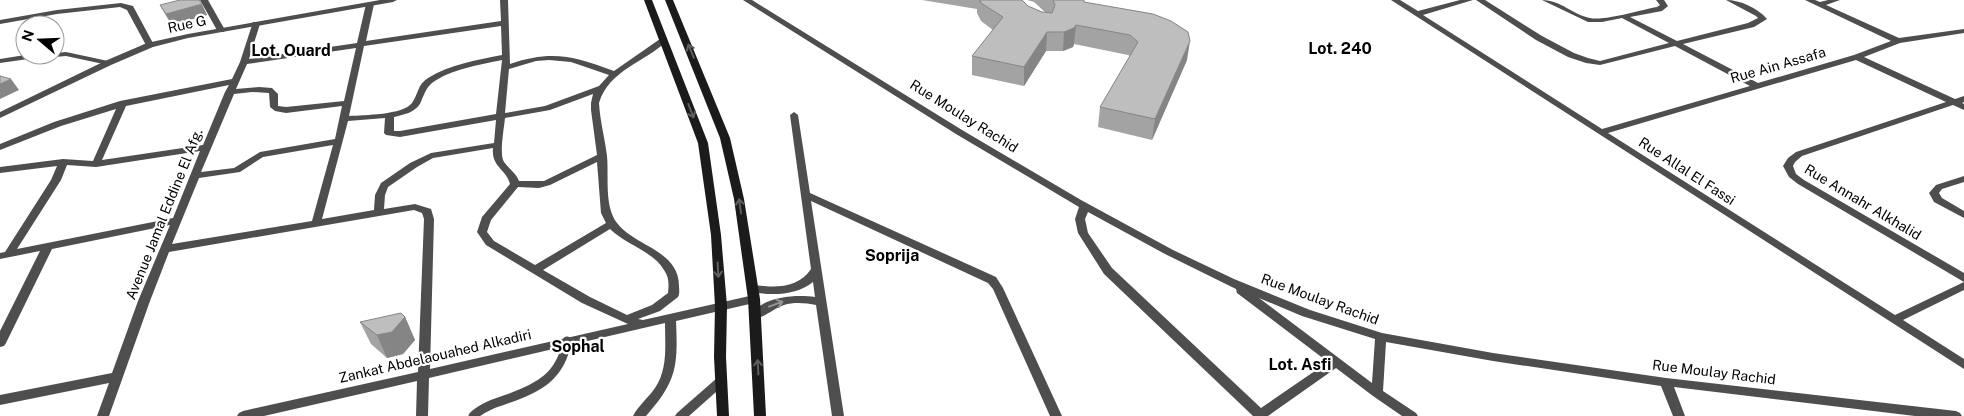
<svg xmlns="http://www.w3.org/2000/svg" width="1964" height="416" viewBox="0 0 1964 416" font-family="'Public Sans',sans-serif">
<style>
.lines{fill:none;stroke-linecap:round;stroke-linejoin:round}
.service{stroke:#4e4e4e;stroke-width:9}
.minor{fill:#4e4e4e;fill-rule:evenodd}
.tertiary{fill:#4e4e4e;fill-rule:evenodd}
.secondary{fill:#1b1b1b;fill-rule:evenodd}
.wall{fill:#a3a3a3}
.shaded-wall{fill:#858585}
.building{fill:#bebebe;stroke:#858585}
.oneway{stroke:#5f5f5f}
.oneway2{stroke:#959595}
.labels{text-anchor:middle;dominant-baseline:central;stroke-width:4.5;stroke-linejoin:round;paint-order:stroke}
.street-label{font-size:14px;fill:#000;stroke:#fff}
.quarter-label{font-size:16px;font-weight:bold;fill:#000;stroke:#fff}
</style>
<rect width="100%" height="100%" fill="#fff"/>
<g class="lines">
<path class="service" d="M473 416C483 407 495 403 507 399 539 388 561 376 567 341"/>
<g class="minor">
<polygon points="200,0 208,0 225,30 224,32 218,32"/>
<path d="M500 0H508L510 64C552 50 573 56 614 71L660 39H666L667 41C645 62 609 70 599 103 600 121 605 139 607 156 609 177 604 206 617 223 634 246 679 250 679 286 679 290 680 293 678 297L660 311 638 319 643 320 754 295 758 296 760 299 758 302 754 303 676 321C678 366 677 381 646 416H633C638 406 648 398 655 388 668 369 665 345 665 323L429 378 428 416H416L417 381 264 416H237L239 413 243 411 418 372 424 219 422 213 414 210 169 252 150 301 109 416H97L109 383 0 405V395L112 373 138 301 170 225 52 249 6 343 4 346 0 347V331L40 251 0 259V253L5 252 51 180 57 166 0 173V167L63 159 93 161 116 109 61 126 0 150V144L54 122 120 101 232 79 240 62 253 22H259L260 24 249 59 357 43 366 4 370 2 374 4 366 41 501 21ZM501 26 502 55C478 60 450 64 428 78 417 85 419 93 412 103 403 115 364 115 349 116L364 46ZM356 48 344 101 286 107 278 106V94L272 88 259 87 236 89 247 64ZM502 60 496 114 400 131H394V117C406 114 418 112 422 99 425 93 426 88 432 83 451 69 479 65 502 60ZM549 60 571 62 609 75 599 86 545 106 505 113 509 69 536 61ZM229 85 225 92 203 145 102 160 126 106ZM252 92 269 93 270 107 275 111 286 113 342 106 335 139 260 152 234 168 201 172 234 94ZM593 94 591 103V110L597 155 544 181H519C516 173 509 169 504 162 499 154 504 129 505 118L550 110ZM385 118 384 133 386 135 400 137 496 120 494 143 431 153 410 163 381 183 375 195 374 210 322 219 348 121ZM333 145 312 221 172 244 199 178 240 172 263 157ZM493 148C491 167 506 169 510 184L482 217 477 232 486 245 582 303 628 324 430 369 434 219 431 209 415 204 384 209 385 195 388 187 417 167 433 158ZM200 151 173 218 17 249 61 180 67 165 96 167ZM597 162 601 213 606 223 535 265 494 241 487 232 491 220 518 187 539 188 550 185ZM610 229C625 244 654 252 664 270 669 277 669 284 668 293L652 305 627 315 590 297 543 270Z"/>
<path d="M743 0H752L962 130 1081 200 1173 250 1234 279 1310 310 1382 333 1493 353 1666 378 1956 411 1960 413 1962 416H1915L1674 387 1685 416H1673L1661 386 1493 361 1386 342 1383 391 1416 413 1418 416H1402L1373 396 1336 368 1268 416H1253L1104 274 1078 233 1075 219 1079 207 956 134ZM1088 212 1165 254 1236 289 1237 293 1328 362 1261 408 1112 268 1088 233 1085 219ZM1259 298 1302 316 1375 339 1372 383Z"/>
<path d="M1391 0H1400L1418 11 1460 0H1473L1423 15 1602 129 1750 86 1675 46 1600 65 1586 63 1568 57 1536 40 1476 0H1485L1542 36 1574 53 1588 58 1600 61 1669 43 1622 18 1602 22H1588L1542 0C1561 0 1573 15 1590 18 1606 21 1640 10 1657 7L1660 5 1656 0H1664L1668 6 1662 11 1630 17 1677 41 1748 23 1758 18 1756 16 1726 0C1740 0 1758 8 1767 19L1754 27 1683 44 1758 83 1854 55 1891 41 1805 0H1815L1820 2 1828 0H1840L1826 5 1899 38 1964 29V33L1900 43 1864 57 1955 99 1964 96V102L1962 103 1964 104V110L1953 105 1802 156 1795 162 1793 166 1796 174 1804 180 1964 273V282L1798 184 1789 177 1783 166 1788 158 1796 152 1946 102 1856 60 1608 133 1895 315 1964 282V290L1903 320 1964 359V369Z"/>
<polygon points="121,3 133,6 154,45 153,47 147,47 127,10 120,7 57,14 0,24 0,20 57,10"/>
<polygon points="66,52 108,61 112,63 108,65 66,56 55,57 51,55 55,55 55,53"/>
<polygon points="25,55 46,55 42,57 0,63 0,59"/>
<path d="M794 112 798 115 810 193 996 277 1003 288 1062 416H1050L993 289 988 283 811 201 844 416H832L816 305C806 303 794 302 784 305 774 308 760 321 751 319L749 316C762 297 794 294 815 297L813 282C796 296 769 296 748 291L747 288 748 285C754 284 758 286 764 286 781 288 801 285 811 269L790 115Z"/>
<polygon points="1964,176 1964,182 1942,189 1939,193 1942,198 1964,211 1964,218 1934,202 1929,193 1936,185"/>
<polygon points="721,377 725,378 727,381 725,384 689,416 675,416 677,413 717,378"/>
</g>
<polygon class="tertiary" points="380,0 397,0 393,2 188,38 153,47 111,65 0,118 0,112 105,61 147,43 188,34"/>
<g class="secondary">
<polygon points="644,0 652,0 708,143 721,235 727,306 726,357 729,416 717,416 714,357 715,306 711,235 698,143"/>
<polygon points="665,0 673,0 730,138 744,199 760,299 766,416 754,416 748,299 734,199 720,138"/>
</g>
</g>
<g class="wall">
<polygon points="922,0 1022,0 1028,6 1042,12 1046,13 1034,2 1027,0 1084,0 1084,2 1187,60 1152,140 1098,127 1100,107 1130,56 1128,55 1074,44 1073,47 1063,51 1046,51 1024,86 972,75 972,56 993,30 981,21 977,13 977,9"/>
<polygon points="160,5 207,15 172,25 166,16"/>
<polygon points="405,317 415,340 403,354 387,358 371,344 360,322"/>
</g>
<g class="shaded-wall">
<polygon points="202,4 207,15 172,25 166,14"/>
<polygon points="1076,25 1074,44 1073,47 1063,51 1064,32"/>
<polygon points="1047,32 1046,51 1024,86 1024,67"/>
<polygon points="1190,41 1187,60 1152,140 1155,119"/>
<polygon points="11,79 19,90 0,99 0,84"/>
<polygon points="405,317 415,340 403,354 387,358 377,335"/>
</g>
<g class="building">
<polygon points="180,0 199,0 202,4 166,14 160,5"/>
<polygon points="980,0 1022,0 1028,6 1042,12 1052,13 1055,5 1053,0 1084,0 1084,2 1153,14 1171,21 1188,32 1190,41 1155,119 1100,107 1138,42 1130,35 1076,25 1074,28 1064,32 1047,32 1024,67 972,56 1003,17 981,3"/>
<polygon points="0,76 11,79 0,84"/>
<polygon points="401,313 405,317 392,332 377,335 360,322"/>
</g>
<defs><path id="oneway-shaft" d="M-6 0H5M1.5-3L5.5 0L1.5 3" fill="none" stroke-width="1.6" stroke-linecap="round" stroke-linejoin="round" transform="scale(1.25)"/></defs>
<g class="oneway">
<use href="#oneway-shaft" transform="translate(691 51) rotate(-112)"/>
<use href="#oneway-shaft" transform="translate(691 111) rotate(69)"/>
<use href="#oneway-shaft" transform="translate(740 206) rotate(-98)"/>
<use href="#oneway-shaft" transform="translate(718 270) rotate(87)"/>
<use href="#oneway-shaft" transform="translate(758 367) rotate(-93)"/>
</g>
<use class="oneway2" href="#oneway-shaft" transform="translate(776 304) rotate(-20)"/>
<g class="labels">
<g class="street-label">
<text transform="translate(187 24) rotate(-12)">Rue G</text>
<text transform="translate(1778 65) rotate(-16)">Rue Ain Assafa</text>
<text transform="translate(964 116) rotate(32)">Rue Moulay Rachid</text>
<text transform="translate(1687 171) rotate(33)">Rue Allal El Fassi</text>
<text transform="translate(1863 202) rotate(31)">Rue Annahr Alkhalid</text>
<text transform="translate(164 214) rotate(-68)">Avenue Jamal Eddine El Afg.</text>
<text transform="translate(1320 299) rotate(20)">Rue Moulay Rachid</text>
<text transform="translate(435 356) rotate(-13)">Zankat Abdelaouahed Alkadiri</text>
<text transform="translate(1714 372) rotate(7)">Rue Moulay Rachid</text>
</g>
<g class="quarter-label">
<text x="1340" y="48">Lot. 240</text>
<text x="291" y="50">Lot. Ouard</text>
<text x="892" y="255">Soprija</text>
<text x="578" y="346">Sophal</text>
<text x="1300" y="364">Lot. Asfi</text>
</g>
</g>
<g transform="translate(40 40) rotate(289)"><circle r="24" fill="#ffffff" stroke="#999999"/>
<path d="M0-4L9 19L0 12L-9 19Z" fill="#000000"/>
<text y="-8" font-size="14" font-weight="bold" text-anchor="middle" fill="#000000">N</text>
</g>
</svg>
